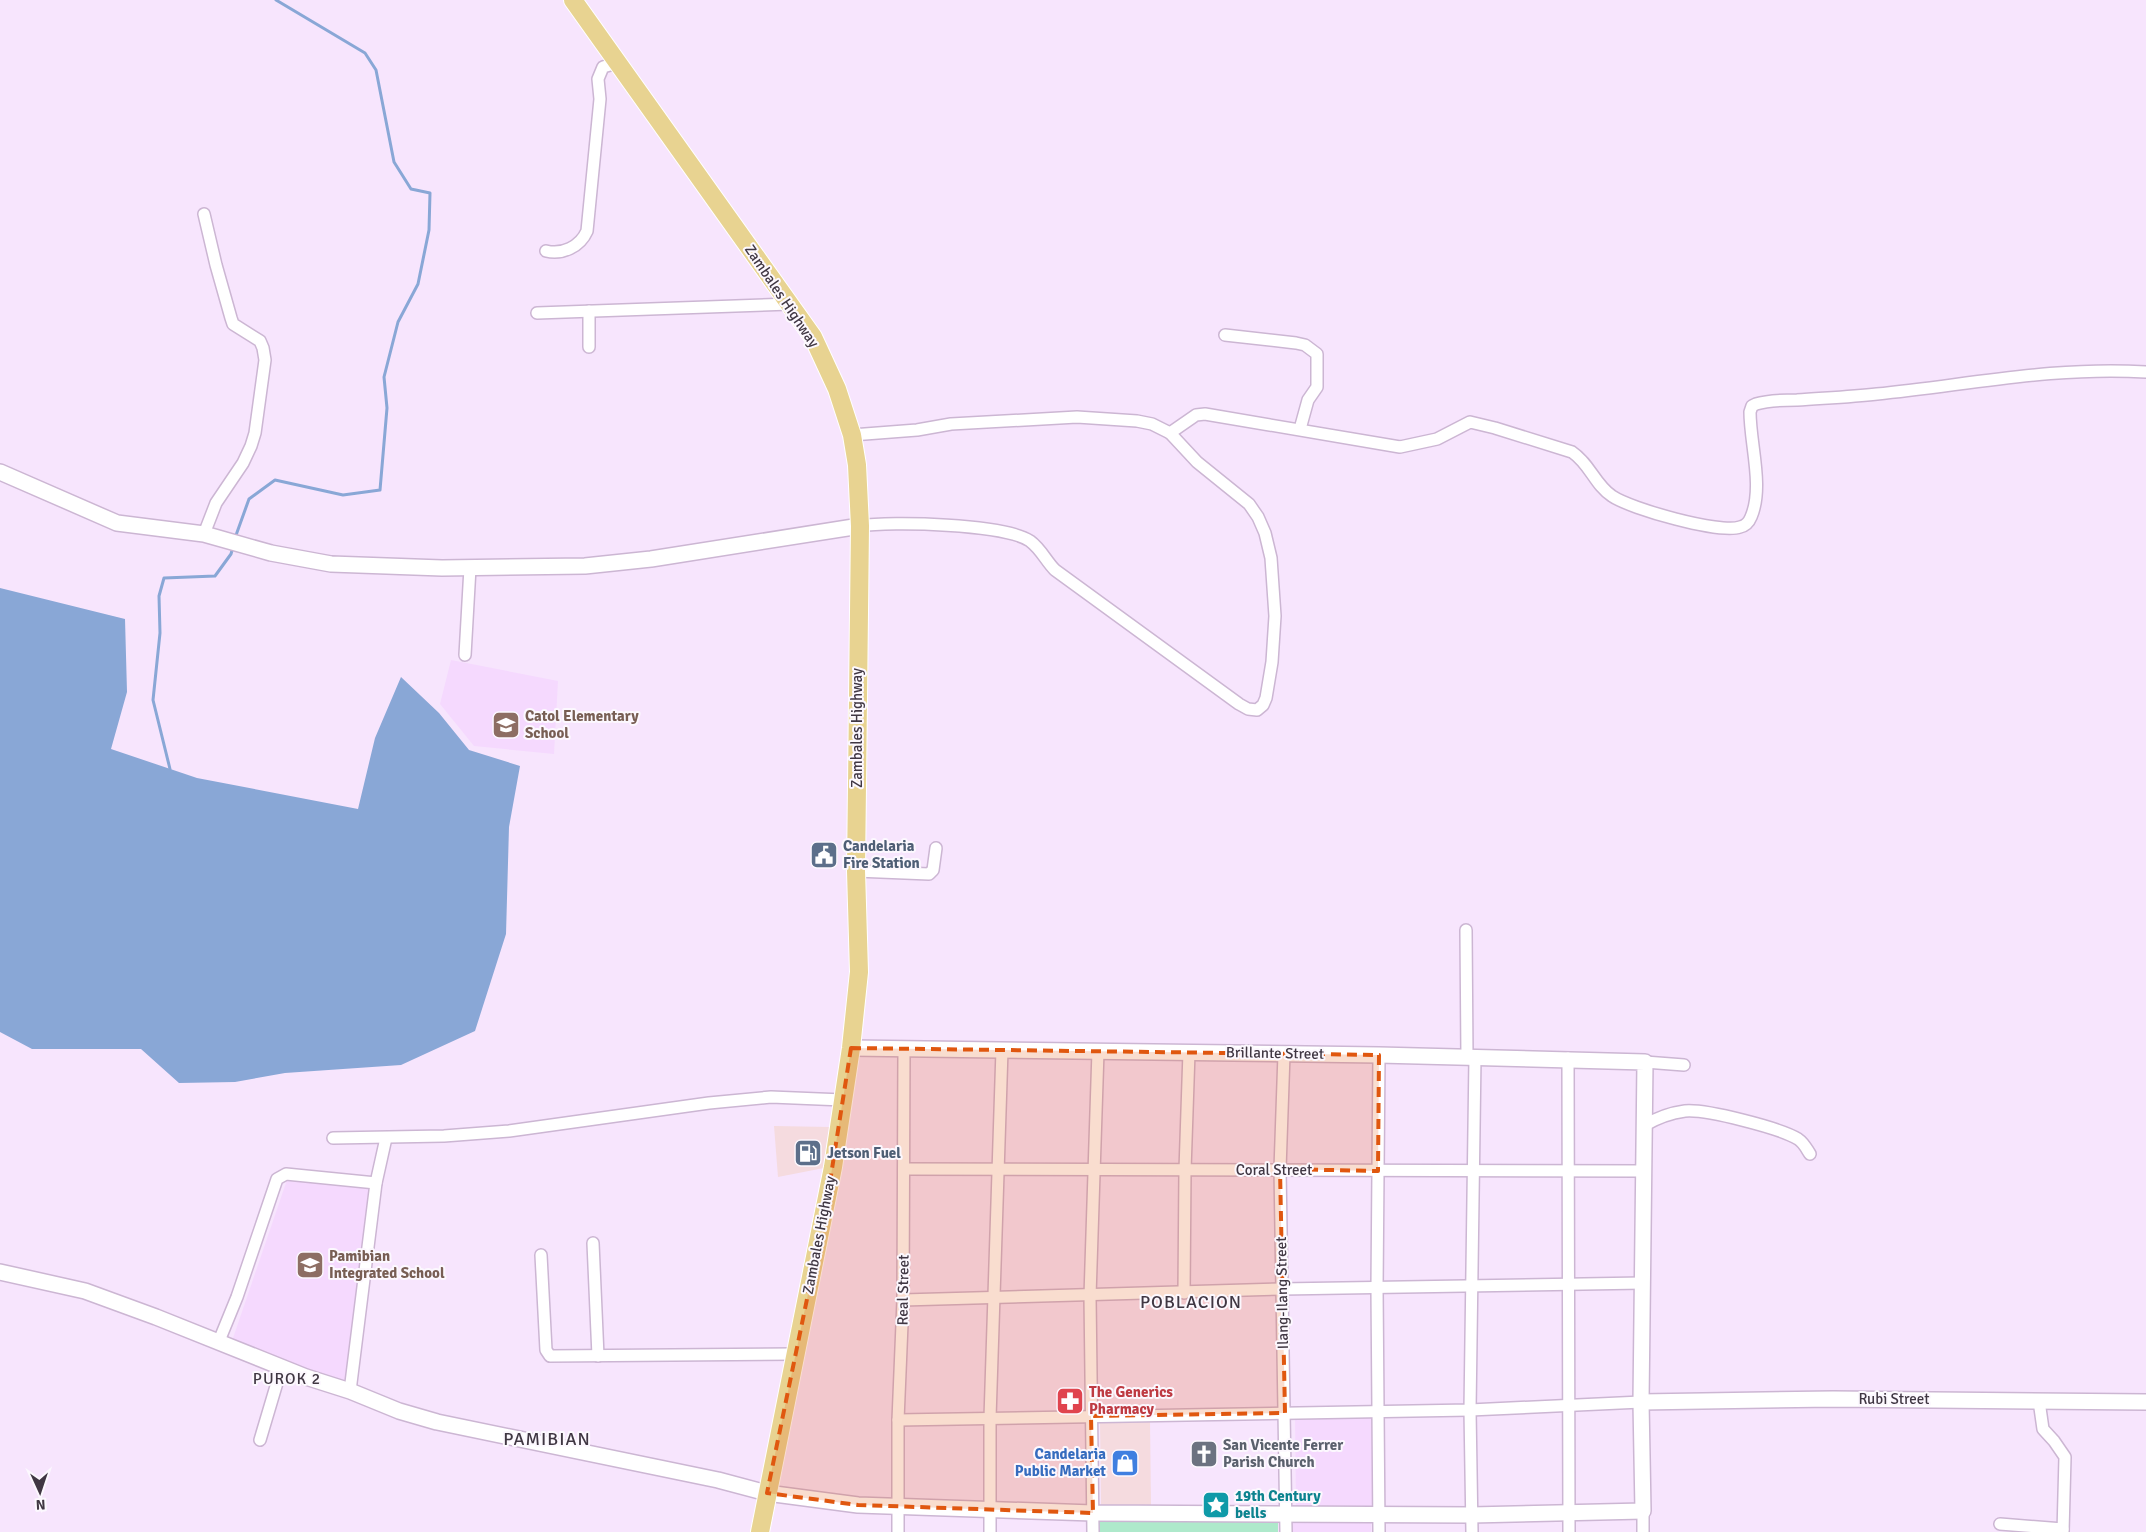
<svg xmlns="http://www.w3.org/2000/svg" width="2146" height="1532" viewBox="0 0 2146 1532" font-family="Signika,sans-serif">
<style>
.commercial{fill:#f5dbdf}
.built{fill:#f5d9fe}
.green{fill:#aee9cb}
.water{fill:#89a7d6}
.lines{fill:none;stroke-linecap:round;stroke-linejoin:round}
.stream{stroke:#89a7d6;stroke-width:3}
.street-casing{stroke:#ccb6d3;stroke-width:14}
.secondary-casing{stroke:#ccb6d3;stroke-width:18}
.primary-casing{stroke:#fff;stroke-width:20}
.street{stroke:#fff;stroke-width:11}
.secondary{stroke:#fff;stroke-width:15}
.primary{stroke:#e8d391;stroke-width:18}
.marked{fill:#e0570f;fill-opacity:0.2;stroke:#e0570f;stroke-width:4;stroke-dasharray:10 6;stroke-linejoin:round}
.labels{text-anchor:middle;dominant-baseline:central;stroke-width:4;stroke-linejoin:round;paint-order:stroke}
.street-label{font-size:15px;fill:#403743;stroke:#fcf8fe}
.education-label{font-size:15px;font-weight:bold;fill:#785e54;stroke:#fcf8fe;text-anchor:start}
.service-label{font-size:15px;font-weight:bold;fill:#4e5e75;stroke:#fcf8fe;text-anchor:start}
.health-label{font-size:15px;font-weight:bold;fill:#be3a42;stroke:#fcf8fe;text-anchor:start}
.worship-label{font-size:15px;font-weight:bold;fill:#5b616d;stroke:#fcf8fe;text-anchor:start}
.shop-label{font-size:15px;font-weight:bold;fill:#366cbe;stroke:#fcf8fe;text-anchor:end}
.culture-label{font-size:15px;font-weight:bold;fill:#0d838f;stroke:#fcf8fe;text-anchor:start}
.neighbourhood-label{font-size:16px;letter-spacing:1px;fill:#403743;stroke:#fcf8fe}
.quarter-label{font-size:18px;letter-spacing:1px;fill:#403743;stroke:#fcf8fe}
</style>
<rect width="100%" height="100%" fill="#f7e5fd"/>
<g class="commercial">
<polygon points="774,1126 831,1127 824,1168 778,1177"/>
<polygon points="1100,1421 1150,1421 1151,1505 1101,1506"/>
</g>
<g class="built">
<polygon points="451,660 558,681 554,754 474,746 440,704"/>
<polygon points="287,1180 373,1189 346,1387 232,1341"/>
<polygon points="1295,1416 1378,1416 1378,1509 1296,1509"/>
<polygon points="1371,1518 1371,1532 1293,1532 1293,1519"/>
</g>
<rect class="green" x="1098" y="1519" width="180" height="13"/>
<polygon class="water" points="0,588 125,619 127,692 111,749 197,778 358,809 375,738 401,677 439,713 469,750 520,766 509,827 506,934 475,1031 401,1065 285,1073 235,1082 179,1083 141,1049 32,1049 0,1032"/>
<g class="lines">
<g class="stream">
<polyline points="235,538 249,499 275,480 343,495 380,490 387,408 384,377 398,322 418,284 429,230 430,193 411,189 394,162 376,70 365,53 276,0"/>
<polyline points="170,769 153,700 160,633 159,596 164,578 215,576 231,554 233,547"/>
</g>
<g class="street-casing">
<g id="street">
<path d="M546 251C562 255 580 247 587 231L600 99 598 79 603 67 617 63"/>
<polyline points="589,311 589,347"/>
<polyline points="537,313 790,304"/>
<polyline points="1225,335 1296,343 1305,345 1317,354 1317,387 1308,400 1300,429"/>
<path d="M1170 433 1196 415 1205 414 1400 447 1437 439 1470 422 1495 428 1572 452C1590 464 1595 485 1612 496 1631 509 1720 534 1740 527 1745 526 1749 522 1751 517 1764 487 1750 444 1750 412L1752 406 1756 404C1769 400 1784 400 1797 400 1824 398 1851 397 1877 394 1967 385 2056 366 2146 372"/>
<path d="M852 435 917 430 951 424 1077 417 1137 421 1152 424 1170 433 1197 462 1249 504 1258 517 1265 533 1271 558 1275 616 1272 662 1266 698 1263 705 1257 710 1248 709 1239 704 1055 570C1046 561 1041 549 1030 541 1005 524 891 521 860 526"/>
<polyline points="204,534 216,503 243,463 251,446 255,433 265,360 263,348 260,341 233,324 231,318 216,265 204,214"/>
<polyline points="465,655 470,568"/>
<polyline points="856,871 929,874 933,870 936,848"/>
<polyline points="1466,930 1467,1057"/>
<polyline points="1284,1054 1280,1169 1286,1532"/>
<polyline points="1379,1055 1377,1288 1379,1532"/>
<polyline points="1568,1058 1569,1532"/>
<polyline points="1645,1062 1684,1065"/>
<path d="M1645 1125C1657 1118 1670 1113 1685 1111 1706 1109 1780 1128 1798 1139 1804 1143 1806 1148 1810 1154"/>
<polyline points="333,1138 444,1136 509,1131 709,1103 771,1097 843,1100"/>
<polyline points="904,1169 1644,1171"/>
<polyline points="593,1243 598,1356"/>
<polyline points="541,1255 546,1350 550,1356 795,1354"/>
<polyline points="1184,1293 1185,1170 1189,1052"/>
<polyline points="903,1300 1282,1289 1643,1283"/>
<polyline points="219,1341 237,1297 277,1179 286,1174 376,1183"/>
<polyline points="350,1391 376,1183 386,1138"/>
<polyline points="2039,1401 2043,1429 2054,1441 2065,1457 2063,1532"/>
<polyline points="898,1420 1470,1410 1641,1402"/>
<polyline points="260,1440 282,1366"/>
<polyline points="2000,1524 2063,1529"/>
<polyline points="898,1532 898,1420 903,1300 904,1048"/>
<polyline points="990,1532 990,1418 1002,1050"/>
<polyline points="1093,1532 1090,1296 1098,1051"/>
<polyline points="1472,1532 1470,1410 1475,1057"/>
<polyline points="1643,1532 1643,1511"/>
</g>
</g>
<g class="secondary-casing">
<g id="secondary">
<polyline points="0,472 117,523 204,534 271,553 331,564 442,568 585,566 651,559 860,526"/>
<polyline points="0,1272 85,1291 156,1317 306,1377 350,1391 399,1411 437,1422 718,1480 767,1493 858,1505 1093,1513 1471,1515 1643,1511 1641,1402 1645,1062 1379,1055 851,1048"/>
<polyline points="1641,1402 1833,1399 2146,1402"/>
</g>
</g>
<g class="primary-casing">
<polyline id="primary" points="573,0 813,337 837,389 852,435 857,465 860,526 856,871 859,972 851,1048 833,1167 760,1532"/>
</g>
<use href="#street" class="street"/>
<use href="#secondary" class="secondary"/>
<use href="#primary" class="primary"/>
</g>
<path class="marked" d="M851 1048 1379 1055 1378 1171 1280 1169 1285 1413 1091 1416 1093 1513 858 1505 767 1493 826 1207Z"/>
<defs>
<g id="school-square" transform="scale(1.4375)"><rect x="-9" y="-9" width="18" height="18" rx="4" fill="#8d6e63" stroke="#fcf8fe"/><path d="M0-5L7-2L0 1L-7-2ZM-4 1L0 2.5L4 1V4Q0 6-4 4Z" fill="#fff"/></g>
<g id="civic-square" transform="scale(1.4375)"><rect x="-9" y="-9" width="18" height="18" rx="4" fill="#5c6f8a" stroke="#fcf8fe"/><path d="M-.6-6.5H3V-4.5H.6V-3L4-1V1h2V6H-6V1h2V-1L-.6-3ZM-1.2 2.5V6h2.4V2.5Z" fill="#fff"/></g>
<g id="fuel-square" transform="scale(1.4375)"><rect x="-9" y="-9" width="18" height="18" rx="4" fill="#5c6f8a" stroke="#fcf8fe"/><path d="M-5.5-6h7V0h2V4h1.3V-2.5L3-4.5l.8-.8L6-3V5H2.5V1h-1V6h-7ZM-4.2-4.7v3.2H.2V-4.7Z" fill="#fff"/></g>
<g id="pharmacy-square" transform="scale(1.4375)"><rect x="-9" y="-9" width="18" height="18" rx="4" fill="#e0444e" stroke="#fcf8fe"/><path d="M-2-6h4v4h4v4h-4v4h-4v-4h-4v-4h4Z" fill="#fff"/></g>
<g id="church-square" transform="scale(1.4375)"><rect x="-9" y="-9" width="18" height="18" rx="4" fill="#6b7280" stroke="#fcf8fe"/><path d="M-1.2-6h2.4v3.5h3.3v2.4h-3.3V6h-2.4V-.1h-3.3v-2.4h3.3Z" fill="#fff"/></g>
<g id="shop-square" transform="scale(1.4375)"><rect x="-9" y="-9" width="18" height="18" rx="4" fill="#3f7fe0" stroke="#fcf8fe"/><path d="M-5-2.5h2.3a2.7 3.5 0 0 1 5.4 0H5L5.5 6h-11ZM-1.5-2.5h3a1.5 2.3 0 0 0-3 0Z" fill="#fff"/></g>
<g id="sight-square" transform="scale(1.4375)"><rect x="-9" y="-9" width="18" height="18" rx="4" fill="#0f9aa8" stroke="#fcf8fe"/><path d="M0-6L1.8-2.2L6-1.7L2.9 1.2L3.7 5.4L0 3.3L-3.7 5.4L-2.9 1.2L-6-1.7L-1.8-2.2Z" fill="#fff"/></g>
</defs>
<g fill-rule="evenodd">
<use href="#school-square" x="506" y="725"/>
<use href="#civic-square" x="824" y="855"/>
<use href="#fuel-square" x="808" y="1153"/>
<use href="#school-square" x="310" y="1265"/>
<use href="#pharmacy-square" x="1070" y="1401"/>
<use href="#church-square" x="1204" y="1454"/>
<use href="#shop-square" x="1125" y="1463"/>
<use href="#sight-square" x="1216" y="1505"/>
</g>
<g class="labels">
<g class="street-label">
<text transform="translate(782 296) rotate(56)">Zambales Highway</text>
<text transform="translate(857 728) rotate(-90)">Zambales Highway</text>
<text transform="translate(1275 1053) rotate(1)">Brillante Street</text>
<text x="1274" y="1170">Coral Street</text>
<text transform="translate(819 1235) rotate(-79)">Zambales Highway</text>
<text transform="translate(903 1290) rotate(-89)">Real Street</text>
<text transform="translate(1282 1293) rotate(-91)">Ilang-Ilang Street</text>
<text x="1894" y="1399">Rubi Street</text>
</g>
<g class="education-label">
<text x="525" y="716">Catol Elementary<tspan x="525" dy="17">School</tspan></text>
<text x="329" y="1256">Pamibian<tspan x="329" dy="17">Integrated School</tspan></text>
</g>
<g class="service-label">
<text x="843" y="846">Candelaria<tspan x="843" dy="17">Fire Station</tspan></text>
<text x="827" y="1153">Jetson Fuel</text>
</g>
<g class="health-label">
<text x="1089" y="1392">The Generics<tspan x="1089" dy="17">Pharmacy</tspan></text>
</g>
<g class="worship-label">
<text x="1223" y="1445">San Vicente Ferrer<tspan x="1223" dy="17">Parish Church</tspan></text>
</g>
<g class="shop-label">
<text x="1106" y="1454">Candelaria<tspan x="1106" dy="17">Public Market</tspan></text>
</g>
<g class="culture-label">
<text x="1235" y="1496">19th Century<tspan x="1235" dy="17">bells</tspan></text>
</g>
<g class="neighbourhood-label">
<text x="287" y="1379">PUROK 2</text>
</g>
<g class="quarter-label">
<text x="1191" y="1302">POBLACION</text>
<text x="547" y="1439">PAMIBIAN</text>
</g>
</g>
<g transform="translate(40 1492) rotate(177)" stroke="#fcf8fe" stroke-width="4" paint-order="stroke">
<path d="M0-4L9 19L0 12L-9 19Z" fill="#403743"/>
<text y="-8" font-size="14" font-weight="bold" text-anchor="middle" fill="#403743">N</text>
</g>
</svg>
